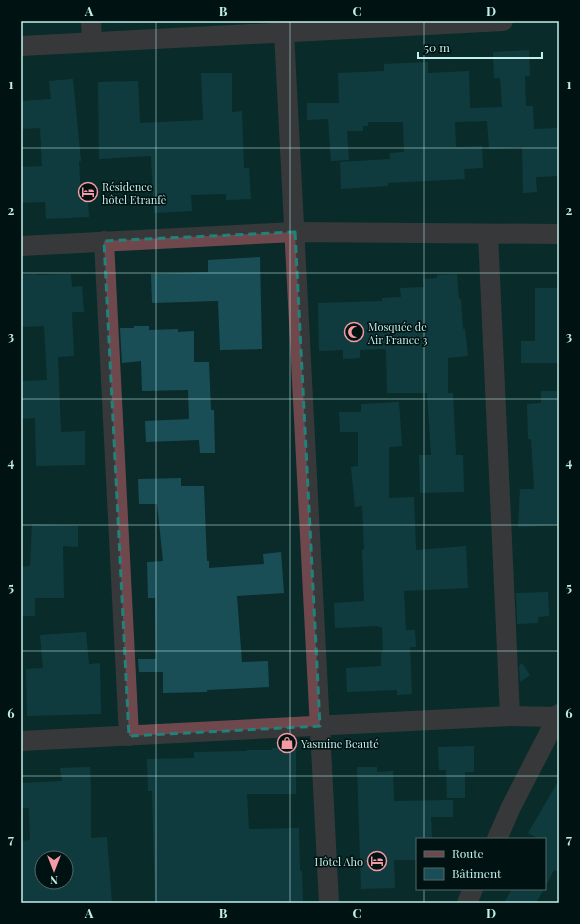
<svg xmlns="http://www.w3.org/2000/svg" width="580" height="924" viewBox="0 0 580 924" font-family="'Playfair Display',serif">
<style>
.building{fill:#1a4e57;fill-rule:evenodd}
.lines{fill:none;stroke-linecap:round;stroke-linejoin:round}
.minor{stroke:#6f484d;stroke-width:20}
.marked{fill:none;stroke:#21827b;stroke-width:3;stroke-dasharray:8 5;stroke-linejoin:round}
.grid{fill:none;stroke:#c2efec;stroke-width:1;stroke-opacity:0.55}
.labels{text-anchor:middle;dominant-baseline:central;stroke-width:3;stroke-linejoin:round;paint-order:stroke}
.poi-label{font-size:11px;fill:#c2efec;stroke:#001211;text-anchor:start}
.neatline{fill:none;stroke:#c2efec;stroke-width:1.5}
.grid-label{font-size:13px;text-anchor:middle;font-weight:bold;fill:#c2efec}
</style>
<rect width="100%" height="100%" fill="#0a2b2a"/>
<g class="building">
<polygon points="529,50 530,76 525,76 526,106 533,106 534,129 559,128 559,176 536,177 537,192 523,193 522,147 489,149 487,121 455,122 456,147 482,146 483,168 464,169 465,179 388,183 388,186 341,189 340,162 390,159 390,153 404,152 403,122 368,122 368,126 363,126 363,131 347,131 349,160 331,161 328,119 307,120 307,103 339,103 338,73 384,71 384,64 428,62 428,73 469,71 470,108 502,107 500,78 494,78 493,52"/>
<polygon points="201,73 232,73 232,112 242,111 244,168 249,168 251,199 226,200 226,194 191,195 192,211 154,213 151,156 99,159 98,82 138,81 140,123 203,120"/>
<polygon points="73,79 81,161 79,161 81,201 88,201 89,217 46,219 45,202 21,203 21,167 42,166 40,128 21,129 21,101 51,99 49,81"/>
<polygon points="260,257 262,349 220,350 218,301 152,303 151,274 208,272 208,260"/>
<polygon points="36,274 37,275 71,274 72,287 82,286 84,312 72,312 74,356 58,357 61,432 85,431 85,465 36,466 35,418 21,419 21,381 47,380 44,326 21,327 21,275"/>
<polygon points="457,274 459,299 461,299 463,329 465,329 468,356 448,358 448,393 453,393 456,455 463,455 464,492 420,493 419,455 431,455 427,393 387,393 386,350 384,349 360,350 360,358 343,359 343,350 319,351 318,303 382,301 382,298 401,297 400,288 424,287 423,279 437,278 437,275"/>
<polygon points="535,288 559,288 559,363 521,363 521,341 535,341"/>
<polygon points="134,326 149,326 149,330 178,329 178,332 194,331 194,362 209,362 211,410 214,410 215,453 200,453 199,440 146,442 145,421 189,419 188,390 142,391 141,361 122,363 120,328 134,328"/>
<polygon points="541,391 557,391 557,403 559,403 559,525 518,527 520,489 534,489 531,439 528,439 527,404 541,403"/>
<polygon points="399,402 402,446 389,447 389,498 414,497 416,550 466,546 468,588 404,591 406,630 415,630 416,647 410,647 412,694 397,695 397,690 347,692 346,668 381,666 381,652 383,652 382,627 378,627 378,626 335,628 334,603 364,601 362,550 364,549 362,506 355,507 351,467 358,466 358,432 340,432 339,412 361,412 361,404"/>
<polygon points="181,478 181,486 204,486 207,561 209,561 209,568 264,564 263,554 281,552 284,593 237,596 242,662 268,661 269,687 207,690 207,692 163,693 163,672 139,672 138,659 156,659 155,598 148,598 147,562 163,561 157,504 139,504 138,479"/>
<polygon points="32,524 78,526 78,547 63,546 64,598 35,598 35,616 21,616 21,567 30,566"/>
<polygon points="548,592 549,616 538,617 538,623 517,624 516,593"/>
<polygon points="86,632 89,664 100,663 101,714 27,716 26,669 43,668 40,635"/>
<polygon points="522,663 530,675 520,682 519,666"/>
<polygon points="474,746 474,772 465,772 465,798 447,798 446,770 439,770 438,747"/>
<polygon points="272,748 296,748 296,794 247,794 249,829 299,828 300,871 302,871 303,901 255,903 155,903 152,791 148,791 147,759 194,758 194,752 247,751 247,750 272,750"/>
<path d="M90 767 91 788V838L107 837 112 903H21V841L30 840 29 808H21V783L62 781 60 768ZM42 858H66V882H42Z"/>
<polygon points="357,767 377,767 377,772 393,771 394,801 453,800 453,817 431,817 432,839 417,839 417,860 394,860 395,888 361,889"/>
<polygon points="559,780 559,872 554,870 545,887 545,839 539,839 528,833"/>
<polygon points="512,889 544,889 536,903 504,903"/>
</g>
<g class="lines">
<g class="minor">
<polyline points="91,21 92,42"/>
<polyline points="284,32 329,903"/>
<polyline points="21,46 503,21"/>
<polyline points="488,234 510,716"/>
<polyline points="104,241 129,736"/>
<polyline points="21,246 295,232 559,234"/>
<polyline points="21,741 510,716 558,717"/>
<polyline points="497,839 511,807 559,714"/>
<polyline points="467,903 473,889"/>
</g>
</g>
<path d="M0 0H580V924H0ZM295 232 320 726 129 736 104 241Z" fill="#0a2b2a" fill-opacity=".55" fill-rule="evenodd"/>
<path class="marked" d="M295 232 320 726 129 736 104 241Z"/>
<path class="grid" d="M156 21V903M290 21V903M424 21V839M21 148H559M21 273H559M21 399H559M21 525H559M21 651H559M21 776H559M424 889V903"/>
<defs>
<g id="hotel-ring" transform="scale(1)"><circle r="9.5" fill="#001211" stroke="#f49aa5" stroke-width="1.5"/><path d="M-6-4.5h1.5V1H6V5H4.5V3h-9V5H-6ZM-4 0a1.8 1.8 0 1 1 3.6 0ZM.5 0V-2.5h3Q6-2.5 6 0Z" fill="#f49aa5"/></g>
<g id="mosque-ring" transform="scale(1)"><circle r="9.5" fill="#001211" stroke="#f49aa5" stroke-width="1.5"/><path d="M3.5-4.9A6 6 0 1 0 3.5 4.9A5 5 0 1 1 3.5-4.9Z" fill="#f49aa5"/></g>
<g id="shop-ring" transform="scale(1)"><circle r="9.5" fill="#001211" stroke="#f49aa5" stroke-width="1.5"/><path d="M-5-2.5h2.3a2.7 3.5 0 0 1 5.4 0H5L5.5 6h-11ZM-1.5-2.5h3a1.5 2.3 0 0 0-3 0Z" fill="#f49aa5"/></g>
</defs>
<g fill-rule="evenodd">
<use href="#hotel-ring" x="88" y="192"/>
<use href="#mosque-ring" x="354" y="332"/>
<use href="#shop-ring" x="287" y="743"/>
<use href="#hotel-ring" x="377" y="861"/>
</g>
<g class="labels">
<g class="poi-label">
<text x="102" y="186">Résidence<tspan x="102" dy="13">hôtel Etranfê</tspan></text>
<text x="368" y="326">Mosquée de<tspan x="368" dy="13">Air France 3</tspan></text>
<text x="301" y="743">Yasmine Beauté</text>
<text x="363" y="861" text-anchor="end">Hôtel Aho</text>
</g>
</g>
<rect width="580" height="924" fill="none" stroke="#001211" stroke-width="44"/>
<rect x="416" y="838" width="130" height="52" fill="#001211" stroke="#4e6a69"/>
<rect x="424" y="851" width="20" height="6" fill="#6f484d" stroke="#4e6a69"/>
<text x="452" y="858" font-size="12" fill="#c2efec">Route</text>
<rect x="424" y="868" width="20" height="12" fill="#1a4e57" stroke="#4e6a69"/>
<text x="452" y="878" font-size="12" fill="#c2efec">Bâtiment</text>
<g transform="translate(54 870) rotate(180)"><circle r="19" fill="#001211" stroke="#4e6a69"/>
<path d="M0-3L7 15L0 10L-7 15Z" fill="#f49aa5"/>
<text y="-6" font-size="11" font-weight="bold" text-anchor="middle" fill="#c2efec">N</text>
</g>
<path d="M418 52v6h124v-6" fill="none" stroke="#c2efec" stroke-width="2"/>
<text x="424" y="52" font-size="12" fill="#c2efec" stroke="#001211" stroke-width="3" paint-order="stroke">50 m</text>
<rect x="22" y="22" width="536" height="880" class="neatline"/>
<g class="grid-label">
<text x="89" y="16">A</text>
<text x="223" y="16">B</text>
<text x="357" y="16">C</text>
<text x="491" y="16">D</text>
<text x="11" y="89">1</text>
<text x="569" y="89">1</text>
<text x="11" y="215">2</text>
<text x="569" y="215">2</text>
<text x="11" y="341">3</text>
<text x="569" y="341">3</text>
<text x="11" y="467">4</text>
<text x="569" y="467">4</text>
<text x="11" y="592">5</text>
<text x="569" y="592">5</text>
<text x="11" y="718">6</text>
<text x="569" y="718">6</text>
<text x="11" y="844">7</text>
<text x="569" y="844">7</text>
<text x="89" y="918">A</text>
<text x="223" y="918">B</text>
<text x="357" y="918">C</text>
<text x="491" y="918">D</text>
</g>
</svg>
